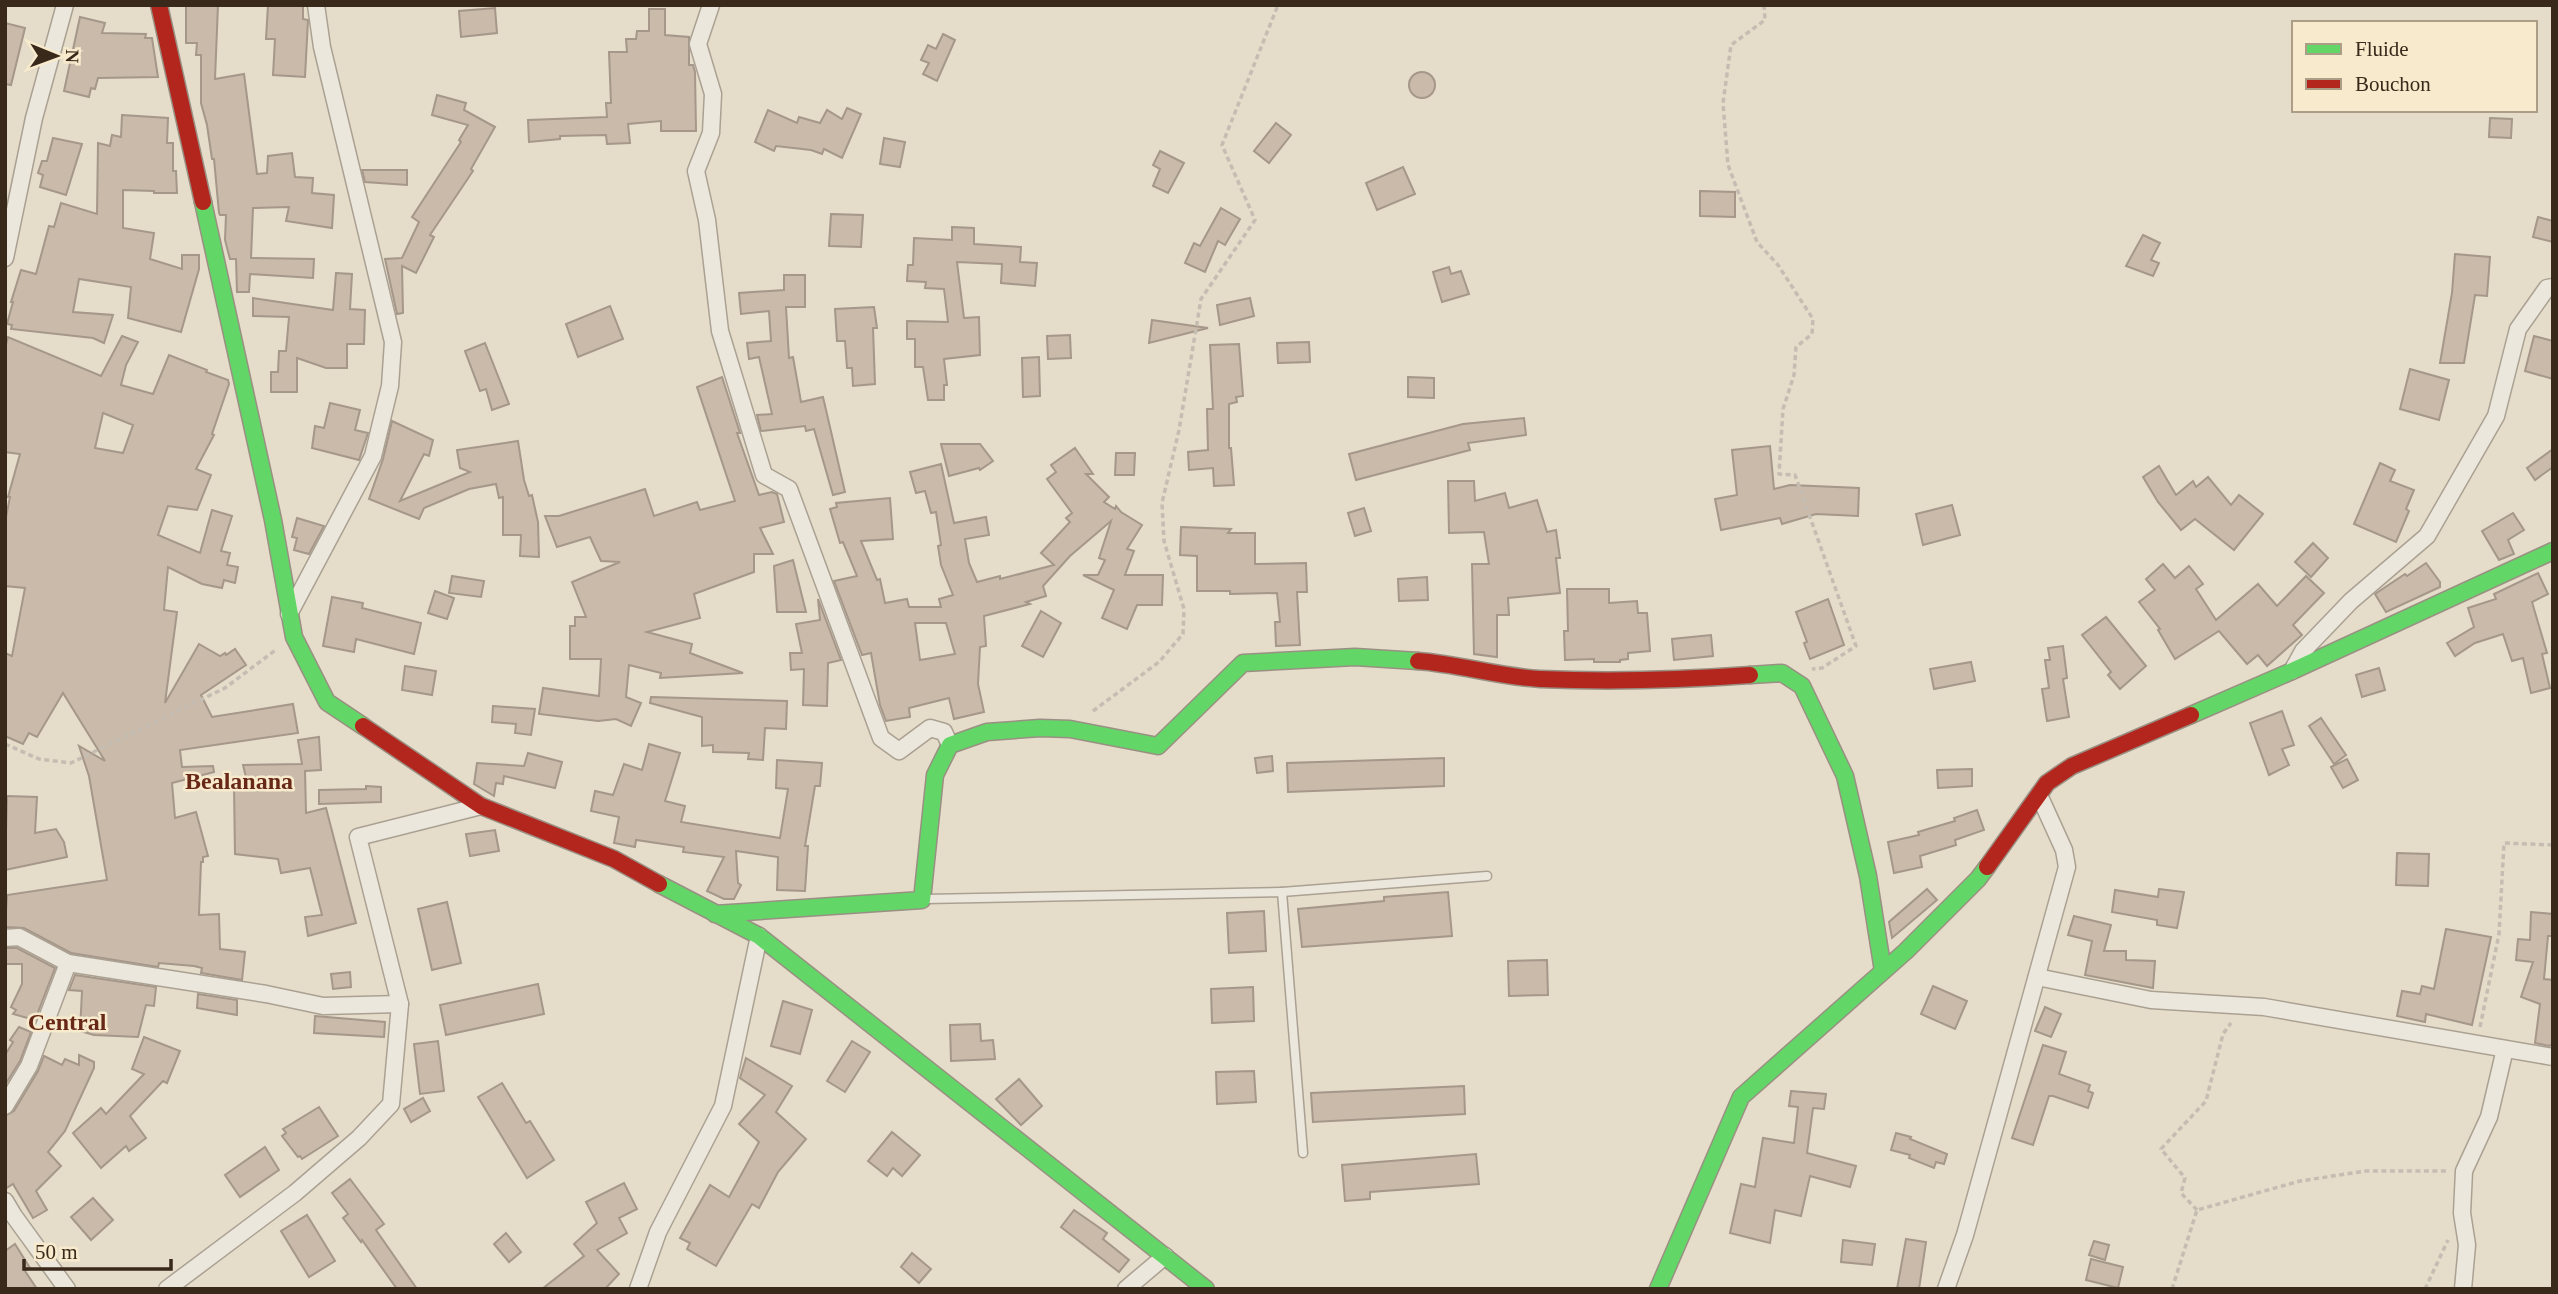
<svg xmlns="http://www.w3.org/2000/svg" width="2558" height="1294" viewBox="0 0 2558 1294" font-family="Georgia,serif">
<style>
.building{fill:#c9baaa;stroke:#a59789;stroke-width:2;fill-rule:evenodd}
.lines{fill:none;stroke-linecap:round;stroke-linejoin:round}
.lane-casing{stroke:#aaa193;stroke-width:11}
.street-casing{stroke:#aaa193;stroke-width:19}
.fast-casing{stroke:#999083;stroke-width:19}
.jam-casing{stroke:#999083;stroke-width:19}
.path{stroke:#c5bdb2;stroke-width:3.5;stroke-dasharray:5 3.5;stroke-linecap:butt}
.lane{stroke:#ece7dc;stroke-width:8}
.street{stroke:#ece7dc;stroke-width:16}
.fast{stroke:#63d668;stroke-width:16}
.jam{stroke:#b3261e;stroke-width:16}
.labels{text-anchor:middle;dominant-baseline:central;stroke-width:5;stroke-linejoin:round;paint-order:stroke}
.district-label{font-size:24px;font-weight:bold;fill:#682817;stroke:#f8ebcd}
</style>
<rect width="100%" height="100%" fill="#e5dcc9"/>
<g class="building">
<polygon points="186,5 218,5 215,79 244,74 257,174 267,173 268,156 292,153 295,177 313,178 312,193 334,195 332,228 286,221 289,207 253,208 251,258 314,259 313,278 250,274 249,292 237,292 236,259 230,259 225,240 226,215 220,215 219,213 214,159 212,159 207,125 201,103 201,55 196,55 197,43 186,43"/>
<polygon points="268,5 303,5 303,19 308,20 305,77 273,75 275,39 266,39"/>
<polygon points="495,8 497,33 461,37 459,11"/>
<polygon points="649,9 665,9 665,35 689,37 689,65 693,65 695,72 696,131 661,131 661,121 628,124 630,143 607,144 606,135 560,136 560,139 529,142 528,120 607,117 606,103 611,103 609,52 627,52 626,39 636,39 637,31 649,31"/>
<polygon points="80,17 105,23 102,33 146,34 145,38 152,38 158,77 98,78 95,89 91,88 89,97 64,91"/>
<polygon points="5,23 25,28 11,85 5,84"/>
<polygon points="943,34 955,40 937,81 923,74 929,63 921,60 928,45 936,49"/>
<circle cx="1422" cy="85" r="13"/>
<polygon points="437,95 466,103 464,110 495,127 471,169 473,171 430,235 434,237 416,273 402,266 403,313 397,314 385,259 402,258 419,222 412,217 461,142 459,140 468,125 432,115"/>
<polygon points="847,108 861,114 842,158 824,149 822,154 811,150 776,146 774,151 755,142 768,110 797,123 799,117 820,123 827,110 842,119"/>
<polygon points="122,115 168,118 167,143 173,143 173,171 176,171 177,193 154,193 154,191 123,190 123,228 154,233 150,259 182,269 182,255 199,255 199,269 181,332 128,318 131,287 79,279 73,312 113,315 104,343 93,338 11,329 12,325 7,324 13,302 11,302 21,270 36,274 49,226 54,227 61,203 97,214 98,143 110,146 112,135 121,137"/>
<polygon points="2490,118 2512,119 2511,138 2489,137"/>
<polygon points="1276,123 1291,135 1269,163 1254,151"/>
<polygon points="53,138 82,144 66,195 40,187 43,175 38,173 42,161 47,161"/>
<polygon points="884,138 905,142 900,167 880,164"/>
<polygon points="1160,151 1184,163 1168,193 1153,186 1160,169 1153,165"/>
<polygon points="1403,167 1415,194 1377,210 1366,183"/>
<polygon points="362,170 407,170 407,185 365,182"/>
<polygon points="1700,191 1735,192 1735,217 1700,216"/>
<polygon points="1221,208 1240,219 1225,245 1218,241 1205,272 1185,263 1194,243 1200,246"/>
<polygon points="831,214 863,215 861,247 829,246"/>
<polygon points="2538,217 2553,221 2553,242 2533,237"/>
<polygon points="952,227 974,228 974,244 1021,247 1020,262 1037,263 1035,286 1001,283 1002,264 957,262 964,318 979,317 980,355 944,359 947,385 944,385 944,400 928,400 923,367 915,367 915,339 907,339 907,321 948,322 944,289 925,288 926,282 907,281 908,265 913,265 914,238 952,240"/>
<polygon points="2143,235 2160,243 2151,260 2159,263 2153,276 2126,266"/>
<polygon points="2455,254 2490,257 2487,296 2475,295 2464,363 2440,363 2452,293"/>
<polygon points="1449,267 1451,274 1461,271 1469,294 1442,302 1433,272"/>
<polygon points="336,273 352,274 350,309 365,310 364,344 347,344 347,368 326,368 297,358 297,392 271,392 271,372 278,372 279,351 286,351 289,317 253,316 253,298 333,310"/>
<polygon points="784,275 805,275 805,307 786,307 789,358 793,357 801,402 823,397 845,492 833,495 814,429 806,431 805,426 761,431 757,415 772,414 759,357 749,359 747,343 771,341 769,311 741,314 739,293 784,290"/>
<polygon points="1250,298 1254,316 1220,325 1217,305"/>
<polygon points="610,306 623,339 578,357 566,324"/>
<polygon points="874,307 877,328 873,328 875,384 853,386 852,368 847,368 845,341 837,341 835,309"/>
<polygon points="1152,320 1208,328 1149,343"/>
<polygon points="1070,335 1071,358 1048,359 1047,336"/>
<path d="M122 336 138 342 126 365 121 385 153 394 169 355 207 370 206 372 228 380 229 384 212 434 214 435 196 469 211 475 197 510 168 506 158 535 200 553 212 510 232 516 221 551 230 553 227 565 238 567 235 583 224 580 222 588 202 584 168 567 164 610 177 612 165 703 199 644 220 656 225 653 226 655 235 649 246 665 201 695 212 717 293 704 298 733 180 750 182 767 213 766 214 772 172 783 175 818 196 812 208 856 203 857V862H201L199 915 219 914 220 949 245 952 242 980 201 973 202 968 194 966 159 963 158 967 71 953 24 928 5 927 7 895 107 880 89 776 79 746 105 761 63 693 37 737 29 733 23 744 5 736V653L12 656 25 588 5 586V522L10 497H8L20 454 5 452V348L8 337 101 376ZM103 413 133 425 123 453 95 448Z"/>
<polygon points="2534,336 2553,341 2553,379 2525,371"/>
<polygon points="1309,342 1310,362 1278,363 1277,343"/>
<polygon points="485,343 509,404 492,410 486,389 480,391 465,351"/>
<polygon points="1239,344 1243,396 1236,397 1237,402 1229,404 1229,448 1231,448 1234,485 1214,486 1213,468 1189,470 1188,452 1208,450 1207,409 1213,409 1210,345"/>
<polygon points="1039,357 1040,396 1023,397 1022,358"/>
<polygon points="2410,369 2449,380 2439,420 2400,409"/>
<polygon points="722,377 740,433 737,433 759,495 772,492 777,494 784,522 760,528 773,554 754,554 754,572 694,594 700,618 647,632 692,644 690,653 743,673 660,678 661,673 629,665 626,697 641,703 631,726 616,719 598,721 539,714 543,688 599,696 601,659 570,659 570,626 575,626 575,617 586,617 572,582 620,562 601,561 590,537 557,547 545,516 559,516 645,489 654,516 697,502 700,510 735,501 697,387"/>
<polygon points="1408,377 1434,378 1434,398 1408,397"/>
<polygon points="330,403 360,410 355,430 368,433 359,460 312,448 315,426 324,428"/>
<polygon points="1524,418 1526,435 1468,443 1470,450 1356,480 1349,454 1463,424"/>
<polygon points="392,421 433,440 429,456 424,454 400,501 470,472 460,468 457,450 518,441 524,480 529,496 532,495 538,522 539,557 520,556 521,535 503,535 503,497 499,498 496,484 469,489 424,508 419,519 369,499 383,459"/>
<polygon points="941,444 980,444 993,461 980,470 979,468 949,476"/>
<polygon points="1770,446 1774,489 1790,485 1859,488 1858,516 1816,514 1782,524 1780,518 1721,530 1715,499 1737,495 1732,450"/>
<path d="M1075 448 1093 474H1086L1109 497 1104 502 1115 509 1116 506 1121 512 1142 525 1127 549 1134 551 1125 575H1163L1162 605H1137L1127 629 1102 618 1114 590 1083 575H1098L1105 560 1099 558 1111 521 1070 556 1043 586 1046 596 1026 602 1030 604 984 616 986 646 980 647 978 684 984 712 954 719 949 698 909 708 910 717 886 721 880 705 871 653 862 655 834 581 857 576 843 542 840 543 830 509 837 507 836 503 890 498 893 539 861 541 877 580 880 579 885 603 907 599 909 607H941L939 599 953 595 941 565 938 546 941 545 936 512 931 513 925 491 916 493 910 472 941 464 954 523 986 517 989 535 965 539 969 563 977 582 1000 576V579L1054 565 1041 553 1070 522 1066 518 1072 513 1047 479 1056 472 1051 465ZM915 623H946L955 654 920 660Z"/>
<polygon points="2553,449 2553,467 2535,480 2527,468"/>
<polygon points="1116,453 1135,453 1134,475 1115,475"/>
<polygon points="2380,463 2395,470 2390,481 2414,490 2406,509 2409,511 2396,542 2354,524"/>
<polygon points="2159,466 2176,495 2193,481 2196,487 2208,477 2231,505 2239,495 2263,514 2234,550 2195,519 2181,530 2158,502 2143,477"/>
<polygon points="1448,481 1474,481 1475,501 1505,493 1509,508 1537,500 1547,532 1556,530 1560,558 1556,558 1560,593 1508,598 1509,615 1497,615 1497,657 1474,654 1472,564 1489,564 1484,532 1449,533"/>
<polygon points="1952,505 1960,535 1923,545 1916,514"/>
<polygon points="1364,508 1371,531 1355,536 1348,513"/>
<polygon points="2513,513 2524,530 2508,540 2514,554 2499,560 2482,531"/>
<polygon points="297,518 324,526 309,554 294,550 297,538 292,537"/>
<polygon points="1181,527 1231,529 1228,533 1255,533 1255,564 1306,563 1307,592 1297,592 1300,645 1276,646 1275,622 1280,622 1277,593 1230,594 1230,591 1197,591 1197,556 1180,555"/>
<polygon points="2313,543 2328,558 2311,577 2295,562"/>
<polygon points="793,560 806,612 777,612 774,566"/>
<polygon points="2426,563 2440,582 2440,587 2386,612 2375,594 2405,574 2407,576"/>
<polygon points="2163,564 2175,578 2189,566 2203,584 2196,589 2216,620 2258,584 2277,606 2306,576 2324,593 2293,625 2302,635 2267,666 2258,655 2247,664 2219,631 2175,659 2158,630 2160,629 2139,602 2155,590 2146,579"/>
<polygon points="2538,573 2548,594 2532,602 2547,653 2542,654 2550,688 2531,693 2523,658 2512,661 2503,634 2475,643 2455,656 2447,643 2474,627 2468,608 2496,599 2494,594"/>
<polygon points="452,576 484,581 481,597 449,593"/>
<polygon points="1427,577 1428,600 1399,601 1398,579"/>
<polygon points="1567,589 1609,589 1609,603 1637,601 1638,613 1647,613 1650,651 1628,653 1628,659 1620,660 1620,662 1594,662 1594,659 1565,660 1564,631 1568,631"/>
<polygon points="435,591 454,598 447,619 428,613"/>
<polygon points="332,597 363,603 362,608 421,623 414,654 356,639 354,652 323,646"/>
<polygon points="818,599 841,660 828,663 827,706 803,705 804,669 791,670 790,653 802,653 796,624 820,620"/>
<polygon points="1828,599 1844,645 1810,659 1804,643 1807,642 1796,612"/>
<polygon points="1041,611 1061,623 1043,657 1022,646"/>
<polygon points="2106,617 2146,666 2120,689 2108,675 2111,672 2082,635"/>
<polygon points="1711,635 1713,656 1674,660 1672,639"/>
<polygon points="2063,646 2067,678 2063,679 2069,717 2047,721 2042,689 2049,688 2045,660 2050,660 2048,648"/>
<polygon points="1971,662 1975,681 1934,689 1930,669"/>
<polygon points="405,666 436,671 432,695 402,690"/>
<polygon points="2379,668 2385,690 2362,697 2356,675"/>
<polygon points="651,697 787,701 786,729 765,728 763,760 748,759 749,753 713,752 713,745 702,746 702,717 650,703"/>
<polygon points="493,706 535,709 531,735 515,733 516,724 492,722"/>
<polygon points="2282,711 2294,745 2282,749 2289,765 2269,775 2250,723"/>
<polygon points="2321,718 2346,755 2334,764 2309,726"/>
<polygon points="319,737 321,770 305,771 306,813 326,808 356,923 308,936 305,917 322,915 310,868 281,873 278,859 235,854 234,785 248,785 243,765 302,764 298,740"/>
<polygon points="649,744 680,753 665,801 685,806 681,822 780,838 788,789 776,788 777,760 822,763 820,786 815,786 805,846 808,846 805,891 777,890 778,857 736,851 738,883 741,885 734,899 724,899 707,891 724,857 683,852 684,847 636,840 635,847 614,843 619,817 591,811 595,791 613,795 624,764 642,770"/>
<polygon points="528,753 562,762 555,788 504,776 503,784 496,783 494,796 474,784 477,763 524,766"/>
<polygon points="1272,756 1273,771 1257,773 1255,758"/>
<polygon points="1444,758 1444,786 1288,792 1287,763"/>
<polygon points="2347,759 2358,780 2343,788 2331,767"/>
<polygon points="1972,769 1972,786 1938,788 1937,770"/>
<polygon points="366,786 381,787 381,802 319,804 319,790 366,789"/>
<polygon points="7,796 37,797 35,833 56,829 64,842 67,857 5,870"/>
<polygon points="1977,810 1984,830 1955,840 1956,845 1920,856 1922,867 1894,873 1888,842 1919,835 1918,832 1955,821 1954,818"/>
<polygon points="495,830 499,851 470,856 466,834"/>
<polygon points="2397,853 2429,854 2428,886 2396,885"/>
<polygon points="1927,889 1937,900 1892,938 1889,922"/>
<polygon points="2159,889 2184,892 2177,928 2157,925 2157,920 2112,912 2115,890 2158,897"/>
<polygon points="1448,892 1452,936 1302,947 1298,909 1384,901 1384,897"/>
<polygon points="447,902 461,963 432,970 418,909"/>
<polygon points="1264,911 1266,951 1229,953 1227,913"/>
<polygon points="2531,912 2553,914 2553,936 2548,936 2544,979 2553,980 2553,1044 2549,1046 2535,1043 2540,1004 2521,997 2533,962 2516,960 2518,939 2530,940"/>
<polygon points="2074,916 2111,925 2104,951 2126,951 2126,960 2155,961 2153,988 2085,975 2092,941 2068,935"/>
<polygon points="2446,929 2491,937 2472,1025 2426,1014 2425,1022 2397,1016 2402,991 2420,994 2422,986 2434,989"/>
<polygon points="5,948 17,948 55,968 35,1020 13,1014 16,1010 11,1007 22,984 22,964 5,964"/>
<polygon points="1547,960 1548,995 1509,996 1508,961"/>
<polygon points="350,972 351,987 333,989 331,974"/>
<polygon points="75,975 156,987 154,1006 146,1005 138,1037 94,1035 80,1031 82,991 69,990"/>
<polygon points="538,984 544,1014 446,1035 440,1005"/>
<polygon points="1933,986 1967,1001 1955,1029 1921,1014"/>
<polygon points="1253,987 1254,1021 1212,1023 1211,989"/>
<polygon points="198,994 237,1000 237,1015 197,1008"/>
<polygon points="783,1001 812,1010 800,1054 771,1046"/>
<polygon points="2045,1007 2061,1014 2051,1037 2035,1031"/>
<polygon points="315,1016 385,1022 384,1037 314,1033"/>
<polygon points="980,1024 981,1041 993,1040 995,1059 951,1061 950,1025"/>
<polygon points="19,1027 31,1032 20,1061 5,1085 5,1055 13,1042 10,1040"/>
<polygon points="144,1037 180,1051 167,1083 163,1081 130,1116 146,1138 129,1151 126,1146 101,1168 73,1133 101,1108 106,1114 144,1074 132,1069"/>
<polygon points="438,1041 444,1091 420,1094 414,1044"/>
<polygon points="852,1041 870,1052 845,1092 827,1081"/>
<polygon points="2043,1045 2066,1052 2059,1074 2090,1085 2088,1091 2093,1093 2088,1108 2053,1096 2049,1096 2033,1145 2012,1138"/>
<polygon points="79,1055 94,1062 94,1068 65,1131 48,1152 61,1166 36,1191 47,1210 33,1218 13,1184 5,1189 5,1116 14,1111 38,1071 44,1056 62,1065 65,1059 79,1065"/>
<polygon points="746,1058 792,1086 776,1112 806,1139 778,1172 759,1208 752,1204 716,1266 687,1249 690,1243 680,1238 710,1185 729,1197 759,1142 739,1124 765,1095 740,1078"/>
<polygon points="1254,1071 1256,1102 1217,1104 1216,1072"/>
<polygon points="1019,1079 1042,1106 1021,1125 996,1099"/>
<polygon points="502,1083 526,1123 530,1121 554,1160 527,1178 478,1097"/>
<polygon points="1464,1086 1465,1114 1313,1122 1311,1093"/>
<polygon points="1791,1091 1826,1094 1824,1109 1813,1108 1807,1153 1856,1166 1850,1187 1810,1176 1801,1216 1775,1210 1770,1243 1730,1233 1741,1184 1755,1187 1763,1138 1794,1143 1798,1107 1789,1106"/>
<polygon points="423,1098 430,1111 411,1122 404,1109"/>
<polygon points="319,1107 338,1136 302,1159 300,1156 298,1157 282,1136 286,1133 283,1129"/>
<polygon points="892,1132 920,1155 902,1176 893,1168 887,1176 868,1161"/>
<polygon points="1896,1133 1911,1137 1910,1139 1947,1154 1944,1164 1936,1162 1934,1168 1909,1158 1910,1155 1891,1150"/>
<polygon points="265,1147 279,1170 240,1197 225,1175"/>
<polygon points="1476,1154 1479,1184 1370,1192 1370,1199 1345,1201 1342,1165"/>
<polygon points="350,1179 384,1224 376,1230 417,1289 397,1289 362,1240 361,1242 343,1218 348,1214 332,1193"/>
<polygon points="624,1183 637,1209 619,1218 627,1233 597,1250 619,1274 605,1289 542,1289 584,1256 574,1244 597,1223 586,1202"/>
<polygon points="93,1198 113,1220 91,1240 71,1217"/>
<polygon points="1074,1210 1107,1233 1103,1239 1129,1260 1119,1272 1061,1227"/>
<polygon points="307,1215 335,1261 309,1277 281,1231"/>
<polygon points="506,1233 521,1252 509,1262 494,1244"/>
<polygon points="1906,1239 1926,1242 1919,1289 1897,1289"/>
<polygon points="1843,1240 1875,1244 1872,1265 1841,1262"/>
<polygon points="2094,1241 2109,1245 2105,1260 2089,1255"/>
<polygon points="15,1244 30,1268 25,1271 37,1289 5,1289 5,1251"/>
<polygon points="912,1253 931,1269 919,1283 901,1267"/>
<polygon points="2091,1259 2123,1267 2118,1288 2086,1280"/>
</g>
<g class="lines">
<g class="lane-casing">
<g id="lane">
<polyline points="1282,892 1487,876"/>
<polyline points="925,899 1282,892 1303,1153"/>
</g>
</g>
<g class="street-casing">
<g id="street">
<polyline points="711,5 698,44 713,94 711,133 696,171 707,220 720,331 764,475 789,489 881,738 899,751 930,728 944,732 950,745"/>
<polyline points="5,258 34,118 65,5"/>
<polyline points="289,614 373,456 390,386 393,342 322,47 316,5"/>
<polyline points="2292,671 2303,651 2351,601 2427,536 2496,416 2518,329 2547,288 2553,287"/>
<polyline points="5,938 19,937 68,963 266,994 323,1006 400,1004"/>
<polyline points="2037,977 2151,1000 2264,1007 2553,1057"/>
<polyline points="5,1106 29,1066 68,963"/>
<polyline points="5,1201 14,1216 67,1289"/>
<polyline points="167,1289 295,1193 359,1138 391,1104 400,1004 358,837 481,806"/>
<polyline points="638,1289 658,1232 723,1106 759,936"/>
<polyline points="1126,1289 1165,1256"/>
<polyline points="1946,1289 1965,1235 2067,867 2064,850 2039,795"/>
<polyline points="2463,1289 2467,1245 2462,1213 2464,1171 2489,1117 2505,1049"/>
</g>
</g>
<g class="fast-casing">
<g id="fast">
<polyline points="203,202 273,520 294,637 327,702 363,726"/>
<polyline points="1750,675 1782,673 1802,686 1845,776 1868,876 1883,971"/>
<polyline points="2191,715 2292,671 2553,551"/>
<polyline points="659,884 759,936 1206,1289"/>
<polyline points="715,914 922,900 935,775 950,745 987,732 1040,728 1070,729 1158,746 1243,663 1355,657 1418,661"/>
<polyline points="1658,1289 1741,1097 1906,951 1978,879 1987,867"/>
</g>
</g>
<g class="jam-casing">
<g id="jam">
<polyline points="159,5 203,202"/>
<path d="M1418 661C1459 664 1500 677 1540 679 1610 682 1681 680 1750 675"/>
<polyline points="363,726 481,806 614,859 659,884"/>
<polyline points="1987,867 2047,783 2072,766 2191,715"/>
</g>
</g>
<g class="path">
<polyline points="1764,5 1765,20 1731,45 1723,103 1728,165 1757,242 1778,265 1813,319 1812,334 1796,347 1794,375 1783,409 1779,474 1795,475 1856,646 1822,668 1812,669"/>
<polyline points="1093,711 1159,662 1183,634 1184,609 1164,541 1162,503 1179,430 1201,299 1255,220 1222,145 1278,5"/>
<polyline points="5,744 39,759 71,763 225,688 277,649"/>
<polyline points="2480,1027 2499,934 2504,843 2553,845"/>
<polyline points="2197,1210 2181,1193 2185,1178 2161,1149 2206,1101 2223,1034 2231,1023"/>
<polyline points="2172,1289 2197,1210 2300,1181 2366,1171 2448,1171"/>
<polyline points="2425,1289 2448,1240"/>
</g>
<use href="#lane" class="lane"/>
<use href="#street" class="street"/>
<use href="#fast" class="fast"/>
<use href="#jam" class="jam"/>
</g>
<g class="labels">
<g class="district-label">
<text x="239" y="781">Bealanana</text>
<text x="67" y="1022">Central</text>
</g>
</g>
<rect width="2558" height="1294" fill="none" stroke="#38291b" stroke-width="14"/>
<rect x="2292" y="21" width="245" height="91" fill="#f8ebcd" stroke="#ab9d86" stroke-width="2"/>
<rect x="2306" y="44" width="35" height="10" fill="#63d668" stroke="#ab9d86" stroke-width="2"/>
<text x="2355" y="56" font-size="21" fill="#38291b">Fluide</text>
<rect x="2306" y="79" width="35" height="10" fill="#b3261e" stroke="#ab9d86" stroke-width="2"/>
<text x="2355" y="91" font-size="21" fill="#38291b">Bouchon</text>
<g transform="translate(56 56) rotate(91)" stroke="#f8ebcd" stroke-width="5" paint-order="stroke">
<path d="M0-5L12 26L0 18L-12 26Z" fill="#38291b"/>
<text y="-10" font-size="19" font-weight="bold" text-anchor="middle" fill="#38291b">N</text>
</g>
<path d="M24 1259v10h147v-10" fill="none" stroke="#38291b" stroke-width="3.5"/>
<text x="35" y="1259" font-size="21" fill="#38291b" stroke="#f8ebcd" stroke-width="5" paint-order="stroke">50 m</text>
</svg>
